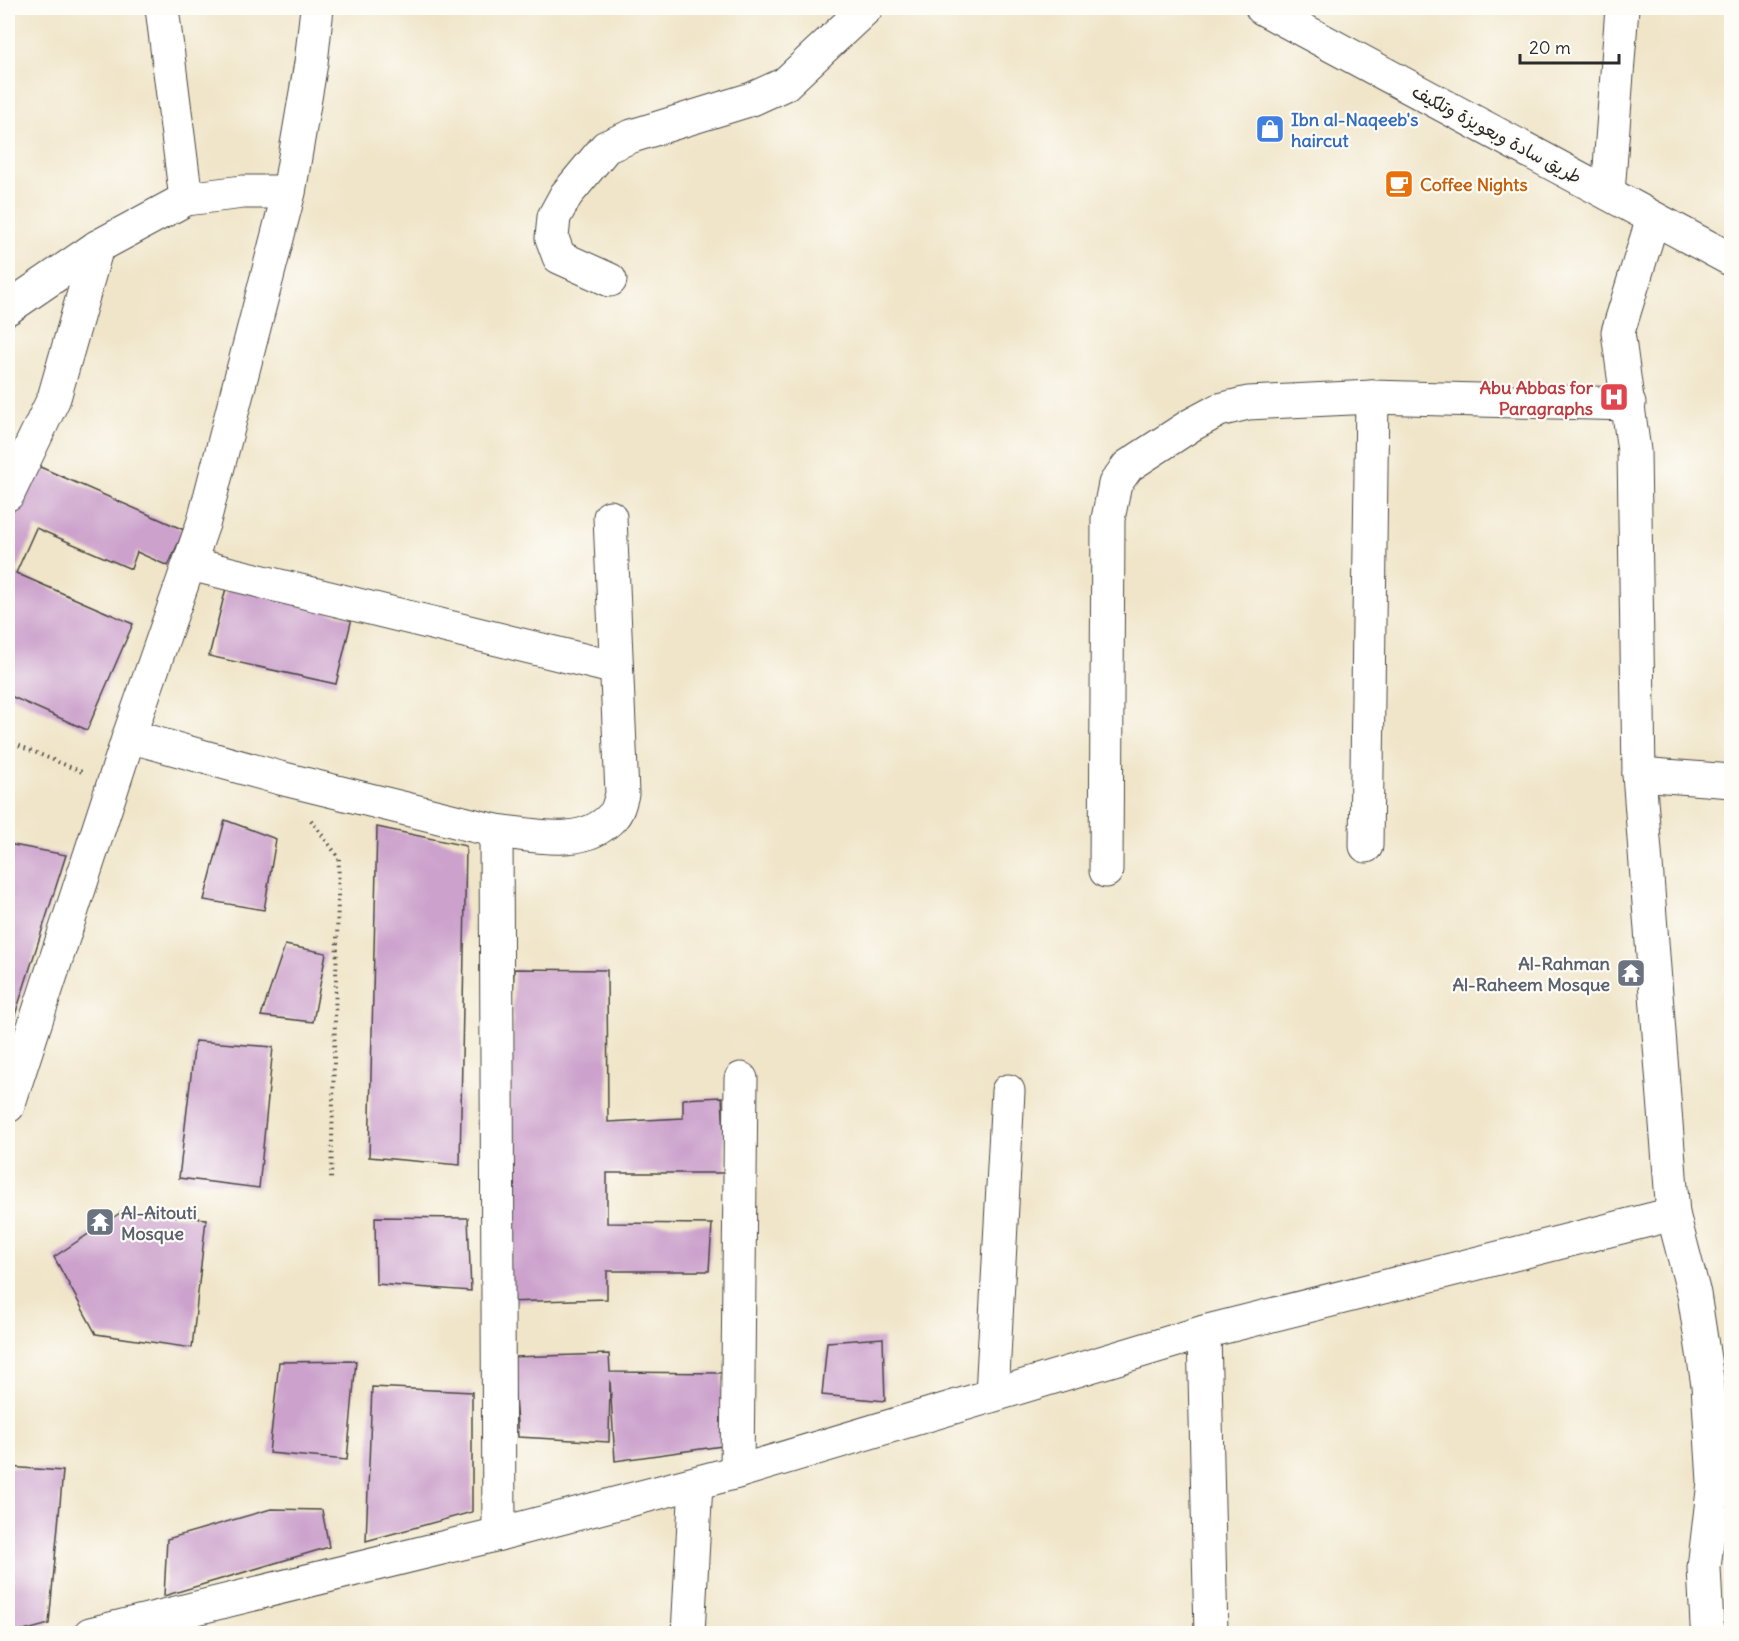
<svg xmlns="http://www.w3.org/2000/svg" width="1739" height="1641" viewBox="0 0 1739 1641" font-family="Delius,'Playpen Sans Arabic',sans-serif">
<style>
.building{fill:#cca2cc}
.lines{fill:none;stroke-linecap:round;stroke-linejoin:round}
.minor-casing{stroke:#494743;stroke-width:35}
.major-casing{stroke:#494743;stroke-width:35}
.path{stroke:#494743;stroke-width:4;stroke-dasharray:1.5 4.5;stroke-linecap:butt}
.minor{stroke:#fff;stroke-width:33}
.major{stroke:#fff;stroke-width:33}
.labels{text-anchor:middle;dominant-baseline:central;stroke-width:4.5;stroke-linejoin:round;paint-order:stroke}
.shop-label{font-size:18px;font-weight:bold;fill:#366cbe;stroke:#fdfcf7;text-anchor:start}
.street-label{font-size:18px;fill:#2b2b2b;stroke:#fdfcf7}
.food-label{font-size:18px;font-weight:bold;fill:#c56008;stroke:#fdfcf7;text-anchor:start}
.health-label{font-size:18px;font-weight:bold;fill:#be3a42;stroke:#fdfcf7;text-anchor:end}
.worship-label{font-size:18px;font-weight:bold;fill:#5b616d;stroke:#fdfcf7;text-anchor:end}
</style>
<rect width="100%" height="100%" fill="#fdfcf7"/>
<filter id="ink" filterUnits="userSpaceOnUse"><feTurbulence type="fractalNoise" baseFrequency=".0167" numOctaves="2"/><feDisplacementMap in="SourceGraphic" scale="12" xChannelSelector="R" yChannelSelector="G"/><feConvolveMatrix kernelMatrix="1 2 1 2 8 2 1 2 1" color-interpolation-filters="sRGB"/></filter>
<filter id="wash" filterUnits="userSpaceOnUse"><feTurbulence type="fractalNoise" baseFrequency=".008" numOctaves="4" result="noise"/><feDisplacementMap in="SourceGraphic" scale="24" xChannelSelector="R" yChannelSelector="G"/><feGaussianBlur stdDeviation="1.35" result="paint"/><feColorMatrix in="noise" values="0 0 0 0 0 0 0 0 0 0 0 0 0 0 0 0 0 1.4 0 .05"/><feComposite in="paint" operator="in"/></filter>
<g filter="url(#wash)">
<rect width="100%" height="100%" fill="#f0e5c9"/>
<g id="blocks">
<g class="building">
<polygon points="31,463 184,530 168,566 137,552 131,569 36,528 16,573 133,624 87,730 8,695 8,517"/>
<polygon points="227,584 352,618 336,684 209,656"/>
<polygon points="225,820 276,839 264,910 204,900"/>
<polygon points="377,827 466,846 460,1165 369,1157"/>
<polygon points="8,844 66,855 8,1037"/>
<polygon points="285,945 326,953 313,1022 261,1016"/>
<polygon points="514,969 607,970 608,1122 683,1118 683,1099 722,1097 726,1173 607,1173 607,1223 712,1224 709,1271 607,1271 607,1299 504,1302"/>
<polygon points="195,1041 273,1047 259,1188 179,1178"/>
<polygon points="123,1211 206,1219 192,1348 96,1334 54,1257"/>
<polygon points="375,1217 468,1218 471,1291 376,1284"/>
<polygon points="883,1338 885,1401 822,1395 827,1342"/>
<polygon points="609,1354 610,1372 722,1373 722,1446 615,1461 610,1380 609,1442 518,1437 512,1357"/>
<polygon points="356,1361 347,1460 269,1453 279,1362"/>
<polygon points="372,1387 472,1392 472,1512 366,1541"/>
<polygon points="8,1467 63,1471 49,1624 13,1634 8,1634"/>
<polygon points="271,1509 322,1510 329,1547 164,1596 167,1539"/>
</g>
</g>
</g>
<g filter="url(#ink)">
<use href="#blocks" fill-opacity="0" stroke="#494743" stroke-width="1.5"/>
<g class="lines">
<g class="minor-casing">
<g id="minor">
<polyline points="162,8 186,199"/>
<polyline points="1608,193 1622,8"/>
<polyline points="1653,218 1618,332 1634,451 1639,774 1673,1214 1694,1294 1708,1385 1714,1482 1704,1568 1707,1625 1710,1634"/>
<polyline points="610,280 559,257 552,238 554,217 566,195 606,147 632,136 752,99 785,84 866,8"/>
<polyline points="8,308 97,247 186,199 243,192 289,192"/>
<polyline points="8,494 54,398 97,247"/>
<polyline points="190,564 616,668"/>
<polyline points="129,736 280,778 496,831 499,1534"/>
<polyline points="1639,774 1732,781"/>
<path d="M496 831C534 835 584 849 613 816 618 811 620 801 622 794L610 517"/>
<polyline points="1366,846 1372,397 1629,404"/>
<polyline points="1106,871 1108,519 1115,484 1128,466 1191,425 1219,410 1248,403 1372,397"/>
<polyline points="8,1106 129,736 204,521 289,192 311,63 317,8"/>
<polyline points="1204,1332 1211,1634"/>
<polyline points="992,1395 1008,1091"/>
<polyline points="737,1472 741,1079"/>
<polyline points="90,1634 499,1534 737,1472 1204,1332 1673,1214"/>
<polyline points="688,1634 696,1483"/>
</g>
</g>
<g class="major-casing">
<polyline id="major" points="1262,8 1732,260"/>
</g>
<g class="path">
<polyline points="8,741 82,772"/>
<polyline points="311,820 339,858 331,1181"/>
</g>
<use href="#minor" class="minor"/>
<use href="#major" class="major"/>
</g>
</g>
<defs>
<g id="shop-square" transform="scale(1.5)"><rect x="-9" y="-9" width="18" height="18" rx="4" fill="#3f7fe0" stroke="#fdfcf7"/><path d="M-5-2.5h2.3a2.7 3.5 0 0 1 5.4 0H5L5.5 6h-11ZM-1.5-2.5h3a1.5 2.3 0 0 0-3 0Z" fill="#fff"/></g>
<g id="cafe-square" transform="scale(1.5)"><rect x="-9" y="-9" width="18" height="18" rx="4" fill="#e8710a" stroke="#fdfcf7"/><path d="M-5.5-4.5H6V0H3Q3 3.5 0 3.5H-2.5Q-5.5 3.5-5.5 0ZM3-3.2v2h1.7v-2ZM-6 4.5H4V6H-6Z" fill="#fff"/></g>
<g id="hospital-square" transform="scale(1.5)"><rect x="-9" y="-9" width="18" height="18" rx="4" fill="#e0444e" stroke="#fdfcf7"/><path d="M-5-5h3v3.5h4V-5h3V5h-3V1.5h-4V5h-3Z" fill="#fff"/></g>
<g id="temple-square" transform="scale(1.5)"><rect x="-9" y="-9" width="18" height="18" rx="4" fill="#6b7280" stroke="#fdfcf7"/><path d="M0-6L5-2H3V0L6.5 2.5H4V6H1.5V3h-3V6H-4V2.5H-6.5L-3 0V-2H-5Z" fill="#fff"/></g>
</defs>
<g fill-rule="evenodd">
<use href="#shop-square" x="1270" y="129"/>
<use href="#cafe-square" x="1399" y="184"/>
<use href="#hospital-square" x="1614" y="397"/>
<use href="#temple-square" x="1631" y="973"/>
<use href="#temple-square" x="100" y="1222"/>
</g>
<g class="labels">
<g class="shop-label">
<text x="1291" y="119">Ibn al-Naqeeb's<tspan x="1291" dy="21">haircut</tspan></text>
</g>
<g class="street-label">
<text transform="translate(1497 134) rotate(28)">طريق سادة وبعويزة وتلكيف</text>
</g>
<g class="food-label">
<text x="1420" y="184">Coffee Nights</text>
</g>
<g class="health-label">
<text x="1593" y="387">Abu Abbas for<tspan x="1593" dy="21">Paragraphs</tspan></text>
</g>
<g class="worship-label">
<text x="1610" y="963">Al-Rahman<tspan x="1610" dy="21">Al-Raheem Mosque</tspan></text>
<text x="121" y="1212" text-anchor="start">Al-Aitouti<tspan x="121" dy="21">Mosque</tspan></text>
</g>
</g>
<rect width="1739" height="1641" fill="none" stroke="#fdfcf7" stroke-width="30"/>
<path d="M1520 54v9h99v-9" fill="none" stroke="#2b2b2b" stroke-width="3"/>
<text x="1529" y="54" font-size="18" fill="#2b2b2b" stroke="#fdfcf7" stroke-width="4.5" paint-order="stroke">20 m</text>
</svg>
